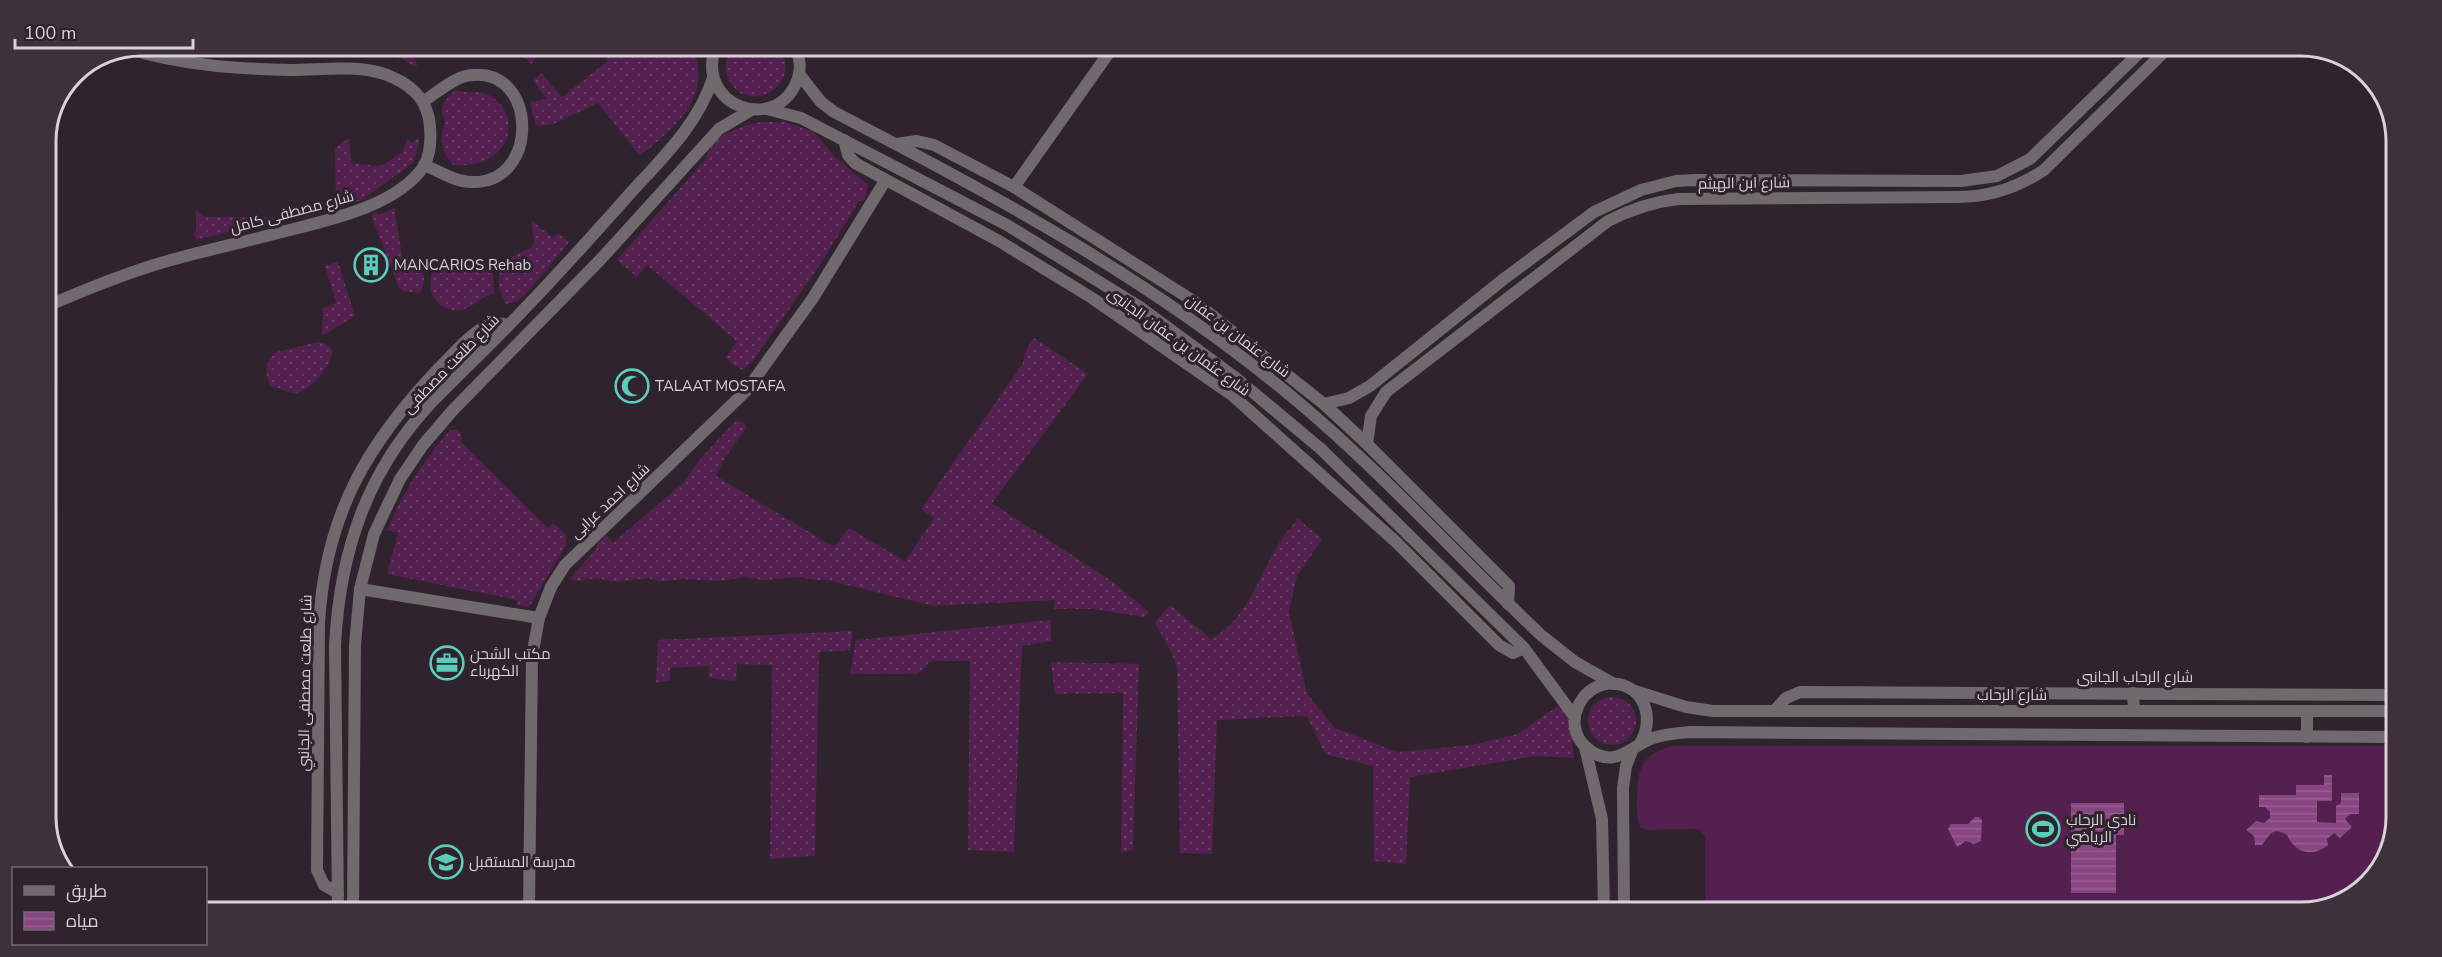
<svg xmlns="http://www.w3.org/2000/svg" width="2442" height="957" viewBox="0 0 2442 957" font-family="'Nunito Sans',Cairo,sans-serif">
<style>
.grass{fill:url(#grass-dots)}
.garden{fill:#53204f}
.water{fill:url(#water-rules)}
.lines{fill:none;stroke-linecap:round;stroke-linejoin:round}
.minor{stroke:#706a6f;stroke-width:12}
.tertiary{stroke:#706a6f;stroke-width:12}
.labels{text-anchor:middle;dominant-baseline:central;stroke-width:6;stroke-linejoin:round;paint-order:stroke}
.street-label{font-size:15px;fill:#dbd2d9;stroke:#2f232d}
.poi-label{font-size:15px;fill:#dbd2d9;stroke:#2f232d;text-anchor:start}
.rim{fill:none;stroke:#dbd2d9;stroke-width:3}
</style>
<defs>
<pattern id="grass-dots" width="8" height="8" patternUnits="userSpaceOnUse" patternTransform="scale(1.5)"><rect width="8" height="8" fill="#53204f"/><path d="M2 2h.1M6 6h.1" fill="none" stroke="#6b4068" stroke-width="1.8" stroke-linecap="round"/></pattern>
<pattern id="water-rules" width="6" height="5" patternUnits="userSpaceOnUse" patternTransform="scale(1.5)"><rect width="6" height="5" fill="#884682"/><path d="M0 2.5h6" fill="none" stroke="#986093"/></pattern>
</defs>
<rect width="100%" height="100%" fill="#2f232d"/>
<g class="grass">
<polygon points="384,46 413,46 417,68 402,59 384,54"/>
<polygon points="496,46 532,46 536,57 532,64 520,54 496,48"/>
<path d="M596 46H693C712 100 677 125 640 156L598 103 551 125 536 126 530 102 547 99 533 81 541 73 562 97 608 61Z"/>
<path d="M733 46 779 47C805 88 744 117 728 78 723 66 726 56 733 46Z"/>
<path d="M455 90C470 95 482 88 495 99 514 113 513 143 493 156 481 165 467 166 453 165 441 151 439 139 445 122 438 107 444 101 455 90Z"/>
<path d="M761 122H786L813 131 836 158 868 185 865 200 859 201 822 262 752 362 743 370 733 365 726 357 737 341 647 265 637 277 617 260 706 159C711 135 740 126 761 122Z"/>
<polygon points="420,137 414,162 362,200 336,208 335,148 349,138 351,163 381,166 403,152 407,139 412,143"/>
<path d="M394 208 404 267H416C427 274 425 281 420 293L403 291 399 288 372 217 374 212 381 214Z"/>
<polygon points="284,209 316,210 317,214 299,219 296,216 196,240 193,233 196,232 196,210 204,217 282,217"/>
<polygon points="531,220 553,238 558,233 569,242 526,294 517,301 506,304 499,289 499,267 512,257 532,247 534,240"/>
<polygon points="338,262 355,316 322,336 323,308 332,306 336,302 325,266"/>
<path d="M485 262 488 270H493L494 294C481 296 475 306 464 309 451 314 432 304 431 289 430 282 432 273 432 265Z"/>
<polygon points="1034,338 1088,374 992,503 1110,580 1149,612 1144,617 1092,609 1054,609 1055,600 933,606 827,580 814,580 800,577 763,580 743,577 722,581 681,579 663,582 647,578 617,582 597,578 578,581 570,579 597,548 597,543 606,535 613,543 683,483 701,458 736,421 745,423 746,428 723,461 716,476 834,547 849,528 905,561 934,518 921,509 1023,363 1026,350"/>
<path d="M318 342 326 344 333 350C331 365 312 391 295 393 287 393 279 388 271 386 264 373 264 362 277 352Z"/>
<path d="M450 430H457L462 435 461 442 548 528 553 523 566 535V545L529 607 517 605V600L387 574 398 533 387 530C403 492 423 461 450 430Z"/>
<path d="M1298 519 1322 539 1297 576 1289 612 1307 694 1335 728 1397 752 1472 745 1518 734 1568 699 1574 758 1536 756 1410 777 1406 864 1374 861 1373 766 1325 754 1307 716 1217 720 1212 854 1180 853 1177 669C1174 652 1162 638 1155 622L1170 605 1211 639C1249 619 1260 571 1283 537 1287 531 1293 525 1298 519Z"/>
<polygon points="1051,620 1051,641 1022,646 1014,852 968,850 970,661 931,661 918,674 850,674 856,640"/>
<polygon points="853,631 850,650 819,652 815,856 770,859 772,665 737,664 736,681 708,678 710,666 670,668 670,680 656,683 658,640"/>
<polygon points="1051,662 1139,664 1133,850 1121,853 1123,693 1055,694"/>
<circle cx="1612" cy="721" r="24"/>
</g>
<path class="garden" d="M1672 746H2393L2392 848 2355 896 2302 912 1705 911V836L1699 829 1647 830 1640 827C1636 818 1637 809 1637 799 1638 769 1640 755 1672 746Z"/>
<g class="water">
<path d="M2324 775H2332V801H2317V822L2336 823V806L2341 803V793H2359V814H2350L2345 819 2352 827 2340 838 2334 833 2327 839 2328 845C2312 858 2295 853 2287 835 2273 827 2271 833 2262 845H2255L2254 836 2246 830 2256 821 2264 823 2270 818V812L2265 807H2259V795H2296V785H2324Z"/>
<polygon points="2071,803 2124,803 2124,835 2116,835 2116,893 2071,893"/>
<polygon points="1975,817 1979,817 1982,820 1981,841 1974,844 1966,841 1957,847 1948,829 1951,824 1968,824"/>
</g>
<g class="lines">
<g class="minor">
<path d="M424 101C438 92 455 76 472 75 538 68 540 184 472 182 455 182 439 171 424 165"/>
<polyline points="844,140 848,155 855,163 999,241 1092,298 1232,395 1395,541 1499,645 1513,653 1524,648"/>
<polyline points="896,144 917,141 934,145 1014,187 1195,302 1324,404 1367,444 1509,586 1508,604"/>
<polyline points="1014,187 1113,47"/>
<path d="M45 307C84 290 123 274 164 262 202 251 240 243 278 233 323 221 396 208 424 166 430 155 431 138 430 126 428 103 416 88 394 78 364 63 324 70 291 70 237 69 181 65 130 49"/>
<polyline points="1324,404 1349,398 1370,386 1505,278 1594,212 1641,190 1676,181 1695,180 1961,181 1997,176 2030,159 2142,50"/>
<path d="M1367 444 1371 416 1386 392 1608 221C1631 209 1653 202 1678 199L1958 197C1990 197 2017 188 2044 170L2166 50"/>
<polyline points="360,589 539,618"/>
<polyline points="1775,710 1786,698 1800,692 2393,695"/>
<path d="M338 893 324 885 317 870 319 624C325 514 368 442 442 365 454 353 476 328 491 324 497 322 503 324 509 325"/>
<polyline points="529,908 532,656 539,618 551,587 565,565 746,391 813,298 885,181"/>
</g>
<g class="tertiary">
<path d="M716 46C693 107 779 136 798 78 801 68 800 56 794 47"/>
<path d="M799 74 821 102 834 112C997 196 1157 283 1297 401 1384 474 1460 559 1542 636L1575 662 1614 684"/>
<polyline points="767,109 801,118 1007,225 1140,307 1236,378 1321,449 1524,648 1574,716"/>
<polyline points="1635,691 1686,707 1713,711 2393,711"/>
<polyline points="2133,693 2134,710"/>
<polyline points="2307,737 2307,711"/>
<path d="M1639 745C1654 723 1648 690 1618 684 1582 678 1559 725 1587 748 1614 771 1630 746 1653 738 1665 734 1677 733 1690 732L2393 737"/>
<polyline points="1585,747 1602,819 1604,910"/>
<path d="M338 907 335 645C340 551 367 471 432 402 456 377 482 353 506 328 547 286 587 242 626 198 659 161 697 127 713 78"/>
<polyline points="353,907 355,645 360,589 374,534 400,479 423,445 453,410 601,259 719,129 751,110"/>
<polyline points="1624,910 1623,788 1626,766 1632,751"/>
</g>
</g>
<defs>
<g id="building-ring" transform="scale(1.725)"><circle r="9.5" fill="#2f232d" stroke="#5bcebb" stroke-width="1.5"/><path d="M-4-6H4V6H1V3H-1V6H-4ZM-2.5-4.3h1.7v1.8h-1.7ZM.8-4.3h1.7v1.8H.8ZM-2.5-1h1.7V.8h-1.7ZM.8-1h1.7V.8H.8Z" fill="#5bcebb"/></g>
<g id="mosque-ring" transform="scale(1.725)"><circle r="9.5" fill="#2f232d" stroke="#5bcebb" stroke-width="1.5"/><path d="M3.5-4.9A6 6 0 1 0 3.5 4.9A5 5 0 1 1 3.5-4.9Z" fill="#5bcebb"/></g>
<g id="office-ring" transform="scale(1.725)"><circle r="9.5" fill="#2f232d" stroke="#5bcebb" stroke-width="1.5"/><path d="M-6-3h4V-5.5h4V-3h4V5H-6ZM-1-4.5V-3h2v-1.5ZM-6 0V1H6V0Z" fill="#5bcebb"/></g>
<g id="stadium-ring" transform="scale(1.725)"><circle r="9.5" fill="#2f232d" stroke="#5bcebb" stroke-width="1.5"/><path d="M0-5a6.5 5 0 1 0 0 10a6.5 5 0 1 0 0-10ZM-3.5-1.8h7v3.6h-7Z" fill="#5bcebb"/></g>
<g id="school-ring" transform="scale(1.725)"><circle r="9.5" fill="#2f232d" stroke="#5bcebb" stroke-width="1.5"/><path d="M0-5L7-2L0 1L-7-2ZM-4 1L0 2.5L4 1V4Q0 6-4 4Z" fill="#5bcebb"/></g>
</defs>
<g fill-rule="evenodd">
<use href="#building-ring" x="371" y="265"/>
<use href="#mosque-ring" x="632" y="386"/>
<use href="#office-ring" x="447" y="663"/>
<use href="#stadium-ring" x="2043" y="829"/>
<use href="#school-ring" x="446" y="862"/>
</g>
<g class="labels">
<g class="street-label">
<text transform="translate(1744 183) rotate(-1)">شارع ابن الهيثم</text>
<text transform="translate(292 212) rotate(-15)">شارع مصطفى كامل</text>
<text transform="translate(1238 336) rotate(37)">شارع عثمان بن عفان</text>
<text transform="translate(1179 342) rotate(36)">شارع عثمان بن عفان الجانبى</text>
<text transform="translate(451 364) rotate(-46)">شارع طلعت مصطفى</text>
<text transform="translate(610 501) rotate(-43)">شارع احمد عرابى</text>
<text x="2135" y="677">شارع الرحاب الجانبى</text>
<text transform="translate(305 683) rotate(-89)">شارع طلعت مصطفى الجانبي</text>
<text x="2012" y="695">شارع الرحاب</text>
</g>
<g class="poi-label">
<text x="394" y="265">MANCARIOS Rehab</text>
<text x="655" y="386">TALAAT MOSTAFA</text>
<text x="470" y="654">مكتب الشحن<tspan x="470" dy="17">الكهرباء</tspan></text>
<text x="2066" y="820">نادي الرحاب<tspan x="2066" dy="17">الرياضي</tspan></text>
<text x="469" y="862">مدرسة المستقبل</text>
</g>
</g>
<path d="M0 0H2442V957H0ZM141 56H2301A85 85 0 0 1 2386 141V817A85 85 0 0 1 2301 902H141A85 85 0 0 1 56 817V141A85 85 0 0 1 141 56Z" fill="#3d313b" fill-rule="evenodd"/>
<path class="rim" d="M141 56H2301A85 85 0 0 1 2386 141V817A85 85 0 0 1 2301 902H141A85 85 0 0 1 56 817V141A85 85 0 0 1 141 56Z"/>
<rect x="12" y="867" width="195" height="78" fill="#2f232d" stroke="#746972" stroke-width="1.5"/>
<rect x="24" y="886" width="30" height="9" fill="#706a6f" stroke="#746972" stroke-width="1.5"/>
<text x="66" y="897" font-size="18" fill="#dbd2d9">طريق</text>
<rect x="24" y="912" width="30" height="18" fill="url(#water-rules)" stroke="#746972" stroke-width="1.5"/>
<text x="66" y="927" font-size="18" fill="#dbd2d9">مياه</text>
<path d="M15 39v9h178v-9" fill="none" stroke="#dbd2d9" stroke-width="3"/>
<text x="24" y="39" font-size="18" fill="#dbd2d9" stroke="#2f232d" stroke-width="4.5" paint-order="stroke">100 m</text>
</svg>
